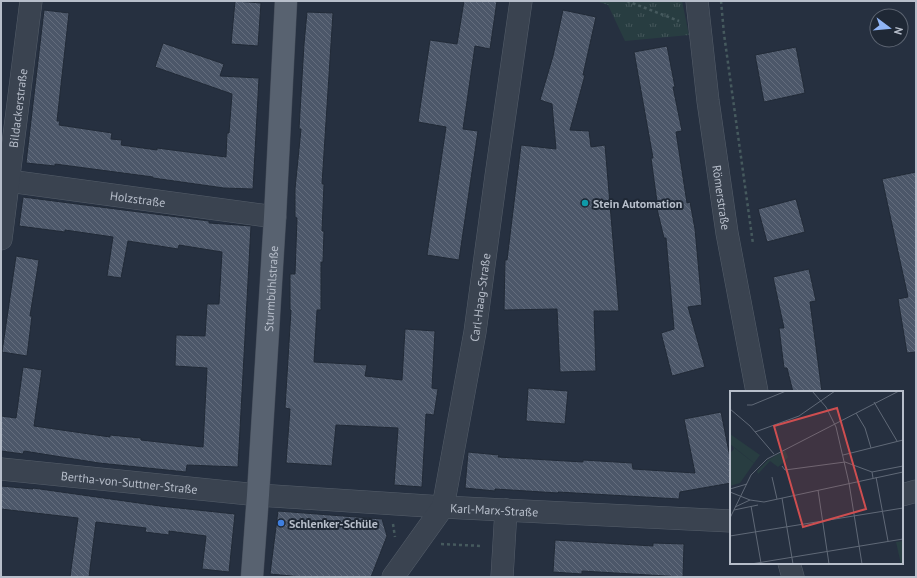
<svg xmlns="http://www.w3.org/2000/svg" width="917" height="578" viewBox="0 0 917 578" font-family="'PT Sans',sans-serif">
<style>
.grass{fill:url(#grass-tufts)}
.building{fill:url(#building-back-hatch);stroke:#212a37}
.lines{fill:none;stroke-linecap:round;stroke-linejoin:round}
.minor-casing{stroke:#555e6a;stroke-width:23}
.major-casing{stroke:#444c59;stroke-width:23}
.path{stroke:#465a5e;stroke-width:2.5;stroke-dasharray:3 3;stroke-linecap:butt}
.minor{stroke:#3a4350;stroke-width:22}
.major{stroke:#586270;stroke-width:22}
.culture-dot{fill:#0f9aa8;stroke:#1f2835;stroke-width:1.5}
.shop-dot{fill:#3f7fe0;stroke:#1f2835;stroke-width:1.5}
.labels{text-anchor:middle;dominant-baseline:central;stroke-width:4;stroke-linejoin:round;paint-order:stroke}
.street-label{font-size:12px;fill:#b7beca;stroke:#1f2835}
.poi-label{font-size:12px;font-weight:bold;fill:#b7beca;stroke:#1f2835;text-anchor:start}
.inset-road{fill:none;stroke:#606977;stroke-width:1}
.view{fill:#ce4e50;fill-opacity:0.15;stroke:#ce4e50;stroke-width:2}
.inset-edge{fill:none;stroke:#b7beca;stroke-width:2}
</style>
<defs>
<pattern id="grass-tufts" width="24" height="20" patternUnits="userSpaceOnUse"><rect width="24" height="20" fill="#283d41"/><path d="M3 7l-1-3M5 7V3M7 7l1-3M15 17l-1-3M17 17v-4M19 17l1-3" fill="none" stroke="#45575b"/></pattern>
<pattern id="building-back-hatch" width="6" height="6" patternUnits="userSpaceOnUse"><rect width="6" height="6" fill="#4c5769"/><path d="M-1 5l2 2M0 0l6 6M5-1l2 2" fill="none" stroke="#646d7d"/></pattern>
</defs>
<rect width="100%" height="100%" fill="#263040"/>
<polygon class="grass" points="596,1 682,1 689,35 625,41 608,5"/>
<g class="building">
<polygon points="235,1 261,3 258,46 231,44"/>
<polygon points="464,1 497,1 490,49 475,46 463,129 478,131 459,260 427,255 446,127 418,122 430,40 457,44"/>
<polygon points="44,10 69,13 57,121 60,121 59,125 112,133 111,139 122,140 121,145 157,150 157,148 226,157 227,133 229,133 232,94 155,67 163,43 224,64 220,76 259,78 253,189 224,188 153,178 153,177 55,164 55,166 26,163"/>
<polygon points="563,10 596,17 583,75 585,75 570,130 589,131 591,147 605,145 619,311 594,311 596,371 560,372 557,309 504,310 505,260 507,260 521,145 556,149 552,104 540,100 553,56"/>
<polygon points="307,12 333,13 322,184 324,184 322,231 324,231 323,262 321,262 321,310 317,310 314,362 367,365 365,376 402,380 405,329 435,331 432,388 438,389 434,415 426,414 422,487 394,485 398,428 336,425 332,466 286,463 290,409 285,408 291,310 290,310 290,274 295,274 297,218 295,217 295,189 301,129 299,129 304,44"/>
<polygon points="667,46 675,87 673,87 682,131 676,132 687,203 690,202 695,229 702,305 688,307 705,367 672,376 661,333 674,329 666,238 664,238 657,209 658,209 651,158 653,158 634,52"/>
<polygon points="796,47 805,93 764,102 755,55"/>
<polygon points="916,172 916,352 907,353 898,299 908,297 882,179"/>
<polygon points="23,197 209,221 209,223 238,225 251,226 238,467 187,465 186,472 99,463 24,451 23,454 1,451 1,416 16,418 23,367 42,370 34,426 110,437 110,435 141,438 141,440 203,447 207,368 175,366 176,335 205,336 207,304 219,304 222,252 179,245 178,249 128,241 121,278 107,276 113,237 65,230 65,232 19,226"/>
<polygon points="796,199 805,232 767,242 758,209"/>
<polygon points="16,256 39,260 30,316 32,316 27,356 2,352"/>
<polygon points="809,269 816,301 810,302 822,392 793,392 787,368 784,368 779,328 784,328 773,277"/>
<polygon points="528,388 568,391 565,424 526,421"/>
<polygon points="721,412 731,462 731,483 680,492 679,499 558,492 558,493 495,489 495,491 465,488 468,452 499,455 498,457 583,462 583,460 632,463 633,469 695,473 684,419"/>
<polygon points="1,486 33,489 33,488 160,506 235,514 229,572 202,569 206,536 169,531 169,535 145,532 146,528 96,522 89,577 70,577 78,518 1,509"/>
<polygon points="278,511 382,519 387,536 371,577 302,577 270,574"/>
<polygon points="555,540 653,546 653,543 684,544 683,577 582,571 582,574 553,572"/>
</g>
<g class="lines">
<g class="minor-casing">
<g id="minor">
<path id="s1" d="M697 1 708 101 727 233 757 392"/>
<path id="s2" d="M1 180 275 217"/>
<path id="s3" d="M1 239 31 1"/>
<path id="s4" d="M1 469 258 495 443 507 731 521"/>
<polyline points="902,495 916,491"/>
<polyline points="789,563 793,577"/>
<path id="s5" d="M393 577 443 507 475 332 496 176 521 1"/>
<polyline points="502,577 506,510"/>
</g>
</g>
<g class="major-casing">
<g id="major">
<path id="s6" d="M252 577 258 495 275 217 286 1"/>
</g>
</g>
<g class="path">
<polyline points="627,1 679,21"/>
<polyline points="721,1 724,34 753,244"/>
<polyline points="393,524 395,537"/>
<polyline points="441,544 482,546"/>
</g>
<use href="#minor" class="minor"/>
<use href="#major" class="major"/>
</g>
<circle class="culture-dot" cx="585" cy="203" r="4"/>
<circle class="shop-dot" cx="281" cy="523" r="4"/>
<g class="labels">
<g class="street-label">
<text stroke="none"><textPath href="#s3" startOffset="132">Bildackerstraße</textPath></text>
<text stroke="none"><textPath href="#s1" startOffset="198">Römerstraße</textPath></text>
<text stroke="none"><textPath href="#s2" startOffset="138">Holzstraße</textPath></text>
<text stroke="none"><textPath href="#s6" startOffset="289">Sturmbühlstraße</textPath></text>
<text stroke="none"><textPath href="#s5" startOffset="299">Carl-Haag-Straße</textPath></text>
<text stroke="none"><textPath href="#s4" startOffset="129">Bertha-von-Suttner-Straße</textPath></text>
<text stroke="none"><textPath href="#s4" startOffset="495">Karl-Marx-Straße</textPath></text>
</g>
<g class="poi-label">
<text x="593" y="203">Stein Automation</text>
<text x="289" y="523">Schlenker-Schüle</text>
</g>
</g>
<g transform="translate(730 391)">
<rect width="173" height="173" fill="#263040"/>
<path d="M2 55 24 72 10 92 0 95V62L4 58ZM55 59 58 66 54 71 48 76 40 70 28 83 27 80 38 69Z" fill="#283d41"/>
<path d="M173 150V173H171L166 151Z" fill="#283d41"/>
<path d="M0 43 30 64 24 72 0 53Z" fill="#283d41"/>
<path class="inset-road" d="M82 0 96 16 106 36 119 92 132 173M144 11 167 50M17 14H22L56 0M0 18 20 35 44 63M126 22 135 37 141 57M25 41 69 25 105 0M113 64 173 49M52 75 55 79 115 71 142 81M42 86 47 108M146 86 158 150M143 87 142 81 173 75M0 98 17 93M88 99 99 173M0 101 20 109 34 111 173 81M52 107 63 173M21 115 31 172M5 116 20 109M4 119 28 114M0 127 21 84 37 68 169 0M0 145 173 117M21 173 173 148"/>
<path class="view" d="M107 17 136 118 73 136 44 35Z"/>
<rect width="173" height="173" class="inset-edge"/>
</g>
<rect width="917" height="578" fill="none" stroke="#b7beca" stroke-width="4"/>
<g transform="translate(889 28) rotate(106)"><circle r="19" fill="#1f2835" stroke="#5c6471"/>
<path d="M0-3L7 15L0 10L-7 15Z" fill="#90b5f6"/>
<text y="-6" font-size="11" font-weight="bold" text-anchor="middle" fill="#b7beca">N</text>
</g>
</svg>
